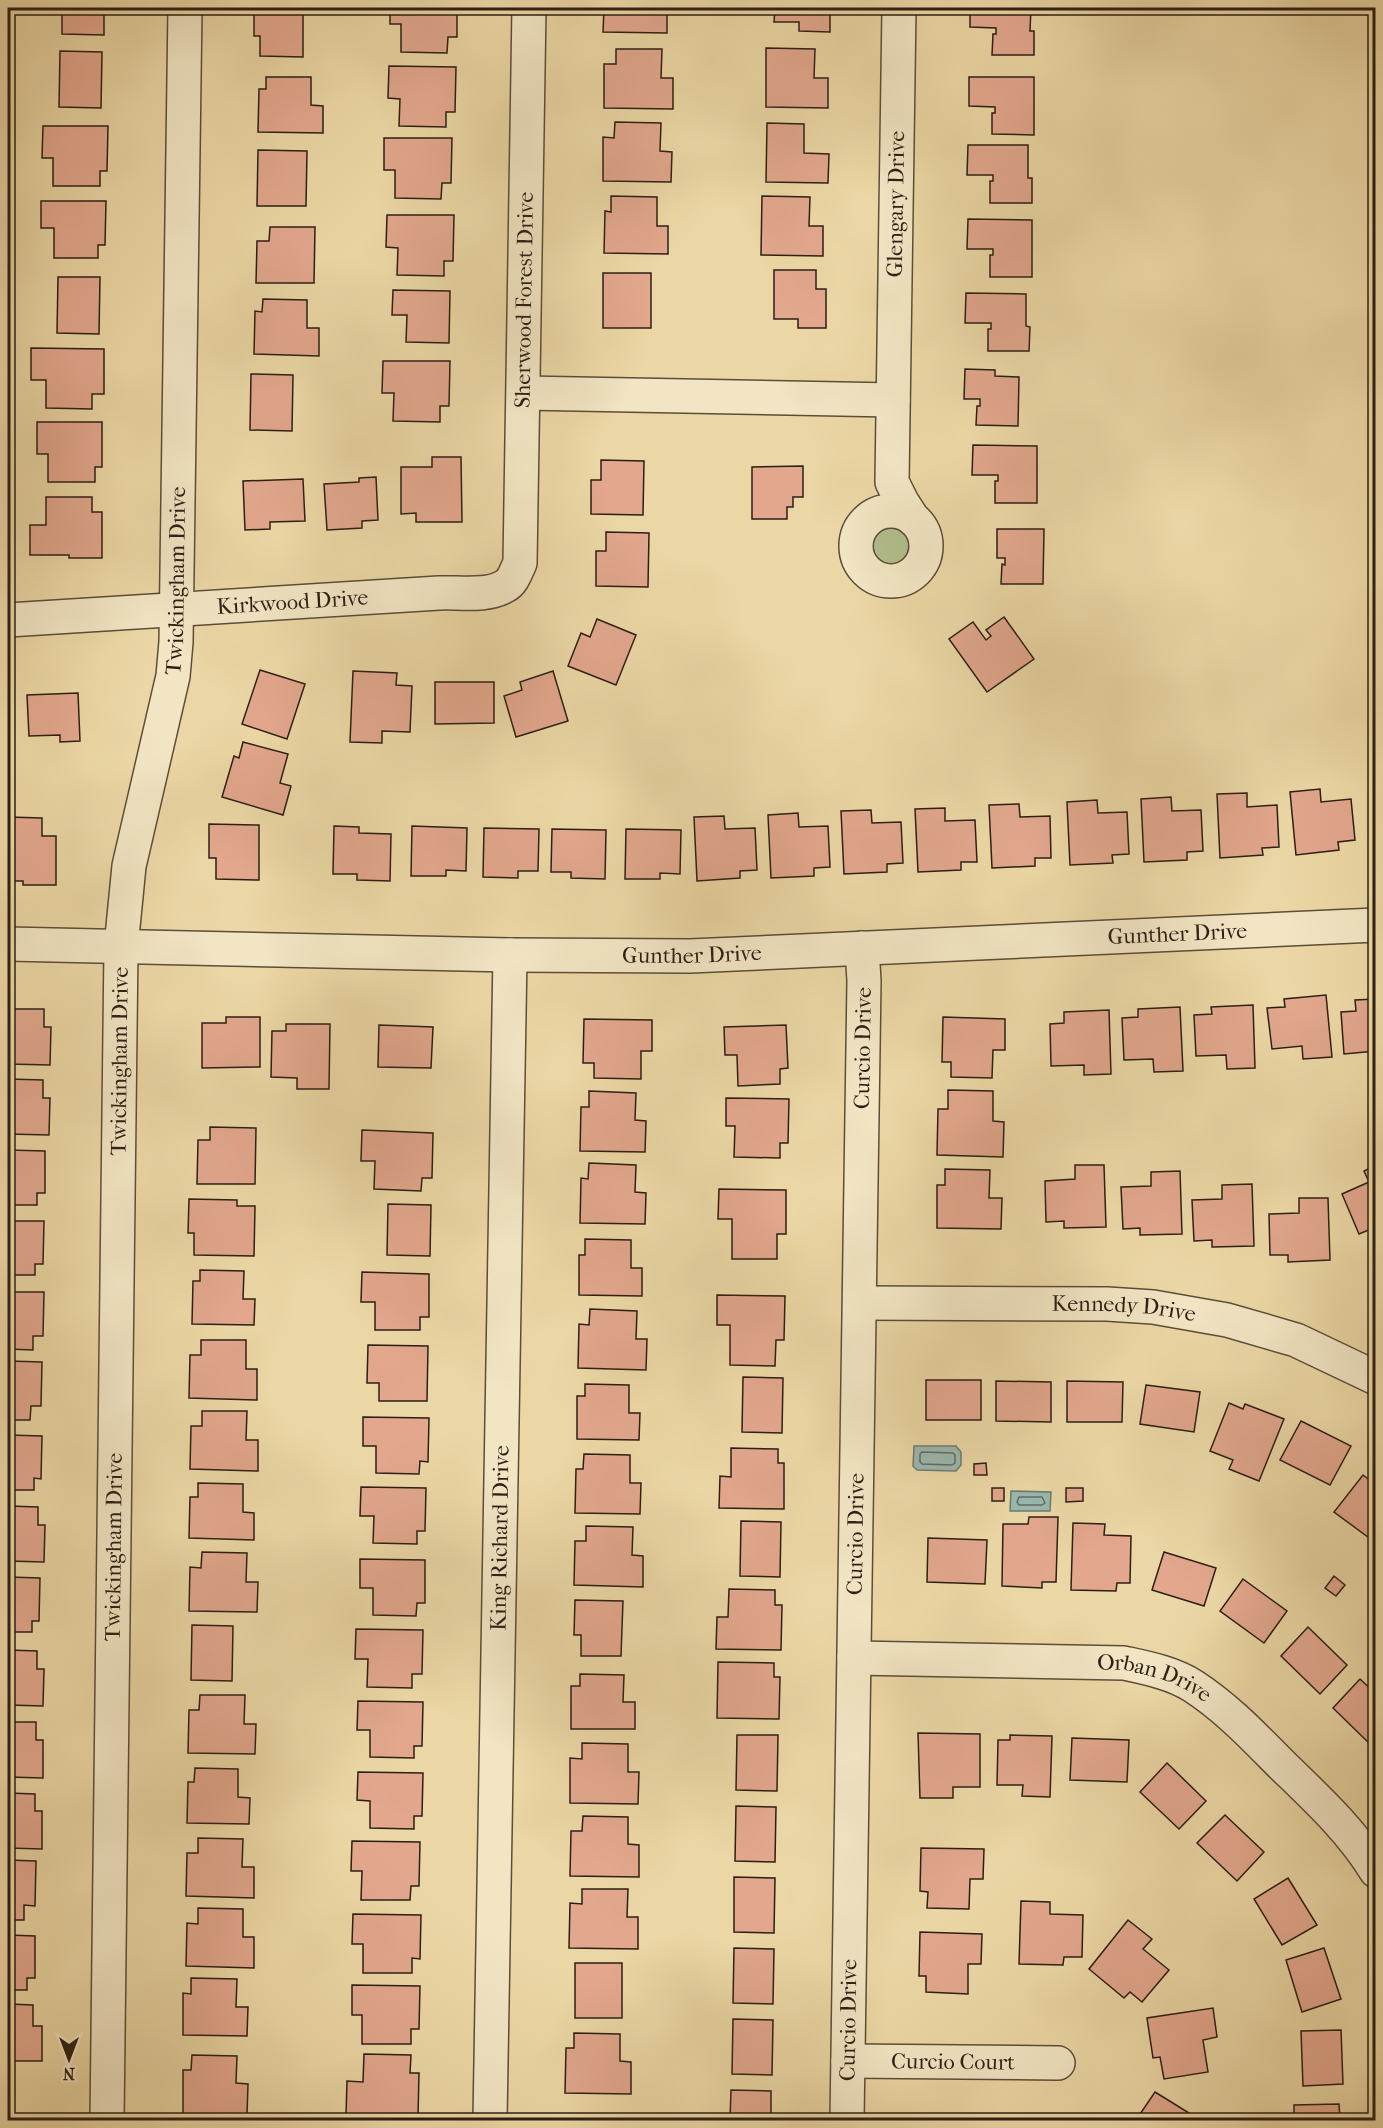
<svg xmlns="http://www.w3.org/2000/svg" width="1383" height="2128" viewBox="0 0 1383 2128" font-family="'IM FELL French Canon',serif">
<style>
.green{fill:#b1bf8c;stroke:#6e6f50;stroke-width:1.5}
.water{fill:#9ab8af;stroke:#6e7b71;stroke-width:1.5}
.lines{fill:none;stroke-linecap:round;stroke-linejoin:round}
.shore{stroke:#636c62;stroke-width:1.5}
.building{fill:#e2a78d;stroke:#2c1f14;stroke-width:1.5}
.minor-casing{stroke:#5c4d38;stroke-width:36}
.minor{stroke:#f2e5c4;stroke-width:33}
.labels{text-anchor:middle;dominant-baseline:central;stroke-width:4.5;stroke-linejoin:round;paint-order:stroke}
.street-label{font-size:22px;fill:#2c1f14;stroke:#f2e5c4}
</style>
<rect width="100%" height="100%" fill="#ebd7a5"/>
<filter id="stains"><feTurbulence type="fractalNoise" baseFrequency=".00333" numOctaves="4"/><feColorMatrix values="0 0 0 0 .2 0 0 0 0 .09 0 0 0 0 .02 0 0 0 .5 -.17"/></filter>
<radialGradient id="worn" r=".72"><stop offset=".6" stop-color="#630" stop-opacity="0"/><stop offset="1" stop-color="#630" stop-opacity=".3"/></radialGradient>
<circle class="green" cx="891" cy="546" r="18"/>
<g class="water">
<polygon points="914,1446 956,1446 961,1452 961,1465 956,1471 917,1470 913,1466"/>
<polygon points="1011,1491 1051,1492 1050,1511 1010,1511"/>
</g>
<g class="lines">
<g class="shore">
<polygon points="922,1452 953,1453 955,1455 955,1463 952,1465 922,1464 920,1462 920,1454"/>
<polygon points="1019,1497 1042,1497 1045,1503 1042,1505 1019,1505 1017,1502"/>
</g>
</g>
<g class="building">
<polygon points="62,8 104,8 104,35 62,34"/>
<polygon points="254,8 303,8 303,57 260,56 260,36 254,36"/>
<polygon points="390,8 457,8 457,37 448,37 447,53 401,52 401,24 390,24"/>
<polygon points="604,8 667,8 667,33 603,32"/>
<polygon points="775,8 830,8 830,32 799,31 799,22 774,22"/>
<polygon points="970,8 1031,8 1030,31 1034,31 1034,55 992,55 993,34 996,34 996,28 970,27"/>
<polygon points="766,48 815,49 814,78 828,78 828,108 766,107"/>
<polygon points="616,49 662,49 661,78 673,78 673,109 604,108 604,64 616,64"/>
<polygon points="60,51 102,52 101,108 59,107"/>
<polygon points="389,66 456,67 455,112 446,112 446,127 399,126 400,99 388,98"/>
<polygon points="266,77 311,77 311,105 323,106 323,133 258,132 259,89 266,89"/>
<polygon points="969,77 1034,77 1034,135 992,134 992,113 995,113 995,107 969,106"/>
<polygon points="615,122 661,123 660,151 672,152 671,182 603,181 603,137 614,138"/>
<polygon points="767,123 804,124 804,153 829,154 828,183 766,182"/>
<polygon points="43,126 108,126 107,171 100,171 100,186 53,186 53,158 42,158"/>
<polygon points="384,138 452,138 451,183 442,183 441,199 395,198 395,170 384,170"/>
<polygon points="968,145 1028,145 1028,178 1032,178 1032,203 990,203 990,181 993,181 993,175 967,175"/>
<polygon points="258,150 307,151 306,206 257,206"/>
<polygon points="611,196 657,197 657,226 668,226 668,254 604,253 605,211 611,212"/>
<polygon points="762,196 810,197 809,226 823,226 823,256 761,255"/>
<polygon points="41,201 106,201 105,245 98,245 98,258 54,258 54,228 41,228"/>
<polygon points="387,215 454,215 453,261 444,261 444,276 397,275 398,248 386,247"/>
<polygon points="968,219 1032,220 1032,277 990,277 990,255 993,255 993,249 967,249"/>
<polygon points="270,227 315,227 314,283 256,283 257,241 269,241"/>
<polygon points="774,270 816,270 816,289 826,289 826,328 798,328 798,319 774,319"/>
<rect x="603" y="273" width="48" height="55"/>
<polygon points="58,277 100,277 99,334 57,333"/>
<polygon points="393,290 450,291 449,343 406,342 407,315 392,315"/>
<polygon points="966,293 1026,294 1026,326 1030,327 1029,351 988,351 988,329 991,329 991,323 965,323"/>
<polygon points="263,299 307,300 307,328 319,328 319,356 254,354 255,311 262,312"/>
<polygon points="31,348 104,349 104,394 92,394 92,409 46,408 46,380 31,380"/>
<polygon points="383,361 450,361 449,406 440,406 440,422 393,421 394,393 382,393"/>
<polygon points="965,369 995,370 995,376 1019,377 1018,426 976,425 977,406 980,406 980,399 964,399"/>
<polygon points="251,374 293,375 292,431 250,430"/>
<polygon points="37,422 102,422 102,467 95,467 95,482 48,482 48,454 37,454"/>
<polygon points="973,445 1037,446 1037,503 995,503 995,481 998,481 998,475 972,475"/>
<polygon points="432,457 461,457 462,522 416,522 416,513 401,514 401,467 432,467"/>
<polygon points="601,460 644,461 643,515 591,514 591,480 601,480"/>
<polygon points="803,466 803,497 793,497 793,507 787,507 787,519 752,519 752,467"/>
<polygon points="376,477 378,520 362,521 362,528 327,530 324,484 359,482 359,478"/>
<polygon points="303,479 305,521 270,522 270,529 245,530 243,481"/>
<polygon points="46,497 92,497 92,512 102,512 102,558 69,558 69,555 30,555 30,525 46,525"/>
<polygon points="997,529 1044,529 1043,584 1001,584 1002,564 1005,565 1005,558 997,558"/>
<polygon points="606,532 649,533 648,587 596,586 596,551 606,551"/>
<polygon points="1004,617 1034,659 987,692 949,639 973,622 986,640 991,636 986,630"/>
<polygon points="597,619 636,635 616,685 568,666 581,633 590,637"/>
<polygon points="260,670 305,684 287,739 242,724"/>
<polygon points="353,671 397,673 396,685 412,686 410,732 382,731 382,743 350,742"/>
<polygon points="553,671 568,721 516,737 504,696 522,690 520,682"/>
<polygon points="435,682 494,682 494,723 435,724"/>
<polygon points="8,692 10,692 13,740 8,741"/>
<polygon points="78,693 80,741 60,742 60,735 29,736 27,695"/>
<polygon points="243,742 288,754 280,783 291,786 283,815 222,797 234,756 239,758"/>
<polygon points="1320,789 1321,802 1351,799 1355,840 1338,842 1339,850 1296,855 1290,792"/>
<polygon points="1247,793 1247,807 1277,805 1279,847 1262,848 1263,855 1220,858 1217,794"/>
<polygon points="1171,797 1172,811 1201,810 1203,851 1187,852 1187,860 1144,862 1141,799"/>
<polygon points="1097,800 1098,813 1127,812 1129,854 1112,855 1113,863 1070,865 1067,802"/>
<polygon points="1019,804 1020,817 1050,816 1051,858 1035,858 1035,866 992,868 989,805"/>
<polygon points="945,808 945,821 975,820 977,862 961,862 961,870 918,872 915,809"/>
<polygon points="871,810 872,823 901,822 903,863 887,864 887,872 844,874 841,811"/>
<polygon points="798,813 799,827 828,826 830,867 814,868 814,876 771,878 768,815"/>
<polygon points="724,816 725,829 755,828 757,870 740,871 740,878 697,881 694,817"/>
<polygon points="8,817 42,818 42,836 56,836 56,885 23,885 23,881 8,881"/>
<polygon points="209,824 259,825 259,880 216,879 216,858 209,858"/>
<polygon points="334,826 359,827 359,833 391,834 390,881 357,880 357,874 333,874"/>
<polygon points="412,826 467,828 466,871 446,870 446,876 411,876"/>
<polygon points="484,828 539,829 538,871 518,871 518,878 483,877"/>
<polygon points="552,829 606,830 605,879 571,878 571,872 551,872"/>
<polygon points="626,829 681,830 680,874 660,873 660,879 625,879"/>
<polygon points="1326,995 1332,1057 1303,1059 1302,1046 1272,1049 1267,1008 1285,1007 1284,999"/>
<polygon points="1376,999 1376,1051 1344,1054 1341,1012 1356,1011 1355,1000"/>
<polygon points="1253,1005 1255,1068 1227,1069 1226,1055 1196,1056 1194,1015 1212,1014 1211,1007"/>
<polygon points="1180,1007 1183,1071 1154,1072 1153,1059 1124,1060 1122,1018 1138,1017 1138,1009"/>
<polygon points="8,1009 44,1009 44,1027 51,1027 50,1065 8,1064"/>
<polygon points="1109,1010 1111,1074 1084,1075 1084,1065 1051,1066 1050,1024 1064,1023 1064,1012"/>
<polygon points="226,1017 260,1017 260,1067 202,1068 202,1023 226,1023"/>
<polygon points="943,1017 1005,1019 1005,1050 993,1050 992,1078 951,1077 951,1062 942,1062"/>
<polygon points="584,1019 652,1020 652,1051 641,1051 641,1079 594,1078 594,1063 583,1063"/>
<polygon points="286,1024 330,1024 329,1089 297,1089 297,1078 271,1077 272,1031 286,1031"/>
<polygon points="379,1025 433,1027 431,1068 378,1067"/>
<polygon points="786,1025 788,1068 780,1069 780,1084 738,1086 737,1055 725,1055 724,1027"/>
<polygon points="8,1079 43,1080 43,1098 50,1098 49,1135 8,1134"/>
<polygon points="948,1090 993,1091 993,1121 1004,1122 1003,1157 937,1155 938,1109 948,1109"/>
<polygon points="589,1091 636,1093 635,1120 646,1121 645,1152 580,1151 581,1107 589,1107"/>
<polygon points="726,1098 789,1099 788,1143 780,1143 780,1158 734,1157 735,1126 726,1126"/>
<polygon points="210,1127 256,1128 255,1184 197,1184 198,1140 210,1140"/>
<polygon points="362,1130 433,1133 432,1178 422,1178 421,1191 374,1189 375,1161 361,1161"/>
<polygon points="8,1150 45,1151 45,1193 37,1193 37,1205 8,1205"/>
<polygon points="589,1163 636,1165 635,1192 646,1193 645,1224 580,1223 581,1178 588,1179"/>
<polygon points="1075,1165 1104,1165 1106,1227 1064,1228 1064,1221 1046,1222 1045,1181 1075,1179"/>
<polygon points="1376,1165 1376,1227 1359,1234 1342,1194 1369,1182 1364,1171"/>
<polygon points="945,1169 990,1170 989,1198 1002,1198 1001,1229 937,1228 937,1185 945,1185"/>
<polygon points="1180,1171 1182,1234 1140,1235 1140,1228 1123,1229 1121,1187 1151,1186 1151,1172"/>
<polygon points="1252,1184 1254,1246 1212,1247 1212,1240 1194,1241 1192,1200 1222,1199 1222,1185"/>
<polygon points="719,1189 786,1190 786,1234 777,1234 777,1259 732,1259 732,1219 718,1219"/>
<polygon points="1299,1198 1328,1198 1330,1260 1288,1262 1288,1255 1270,1255 1269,1214 1299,1213"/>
<polygon points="189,1199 237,1200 237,1206 255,1206 254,1256 194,1255 194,1233 188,1233"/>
<polygon points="388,1204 431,1205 430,1256 387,1255"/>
<polygon points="8,1221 44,1221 43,1264 35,1264 35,1275 8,1275"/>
<polygon points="585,1239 631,1240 631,1268 642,1268 642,1296 579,1295 579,1255 585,1255"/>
<polygon points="200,1270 244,1271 243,1299 255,1299 254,1325 192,1324 193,1281 200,1281"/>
<polygon points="362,1272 429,1274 429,1317 420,1317 420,1330 375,1330 375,1302 361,1302"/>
<polygon points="8,1292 44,1292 43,1336 33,1336 33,1350 8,1349"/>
<polygon points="717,1295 785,1296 784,1340 776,1340 775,1366 730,1365 730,1325 717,1325"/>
<polygon points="590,1309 637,1311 636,1339 647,1339 646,1370 578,1368 579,1324 589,1325"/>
<polygon points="201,1340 246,1340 246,1369 257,1369 257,1400 189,1398 190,1355 201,1355"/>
<polygon points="368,1345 428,1346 427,1401 379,1401 379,1383 367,1383"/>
<polygon points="8,1361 42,1362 41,1406 31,1406 30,1420 8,1420"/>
<polygon points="743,1377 783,1378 782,1433 742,1432"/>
<rect x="926" y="1380" width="55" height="40"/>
<polygon points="996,1381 1051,1382 1051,1422 996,1421"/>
<polygon points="1067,1381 1123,1382 1122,1422 1067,1422"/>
<polygon points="585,1384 629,1385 629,1413 640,1413 639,1440 577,1439 577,1396 585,1396"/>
<polygon points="1146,1385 1200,1392 1194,1432 1140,1424"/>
<polygon points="1229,1403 1243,1409 1245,1404 1284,1419 1259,1481 1229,1469 1233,1460 1210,1451"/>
<polygon points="202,1411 247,1411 246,1440 258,1440 258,1471 190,1469 191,1426 202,1426"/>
<polygon points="363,1417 429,1418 428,1462 420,1461 419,1474 376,1473 376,1446 363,1446"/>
<polygon points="1301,1421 1351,1446 1330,1485 1280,1460"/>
<polygon points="8,1435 42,1436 41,1479 34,1478 34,1490 8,1490"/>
<polygon points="731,1448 778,1449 778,1463 784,1463 784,1509 719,1508 720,1476 731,1477"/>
<polygon points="584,1454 630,1455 630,1483 641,1483 640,1514 575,1513 576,1469 583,1469"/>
<polygon points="986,1463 987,1475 974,1475 974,1464"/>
<polygon points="1363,1475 1376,1485 1376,1543 1334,1512"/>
<polygon points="198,1483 243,1484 243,1512 254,1513 254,1540 189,1538 190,1497 198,1497"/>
<polygon points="361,1487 426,1488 425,1531 417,1531 417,1544 373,1543 374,1516 360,1516"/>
<rect x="992" y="1488" width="12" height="13"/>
<polygon points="1066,1488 1083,1488 1083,1501 1066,1502"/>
<polygon points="8,1506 38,1507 38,1525 45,1525 44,1562 8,1561"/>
<polygon points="1029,1517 1058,1517 1056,1582 1042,1582 1042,1588 1002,1586 1003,1524 1028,1524"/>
<polygon points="741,1521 781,1522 780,1577 740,1576"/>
<polygon points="1073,1523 1105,1524 1104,1535 1131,1536 1130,1583 1117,1583 1116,1591 1071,1590"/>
<polygon points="586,1526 633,1527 632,1555 643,1556 643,1587 574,1585 575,1541 586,1541"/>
<polygon points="928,1538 987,1540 985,1584 927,1582"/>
<polygon points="202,1552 247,1553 246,1582 258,1582 257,1612 189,1611 190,1567 201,1568"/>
<polygon points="1164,1552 1216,1568 1204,1606 1152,1590"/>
<polygon points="360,1559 425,1560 425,1603 417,1603 416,1616 373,1615 373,1588 360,1588"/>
<polygon points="1334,1576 1345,1585 1336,1596 1325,1588"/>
<polygon points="8,1577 40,1578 39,1621 32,1621 32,1632 8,1632"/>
<polygon points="1243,1579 1287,1611 1264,1643 1220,1611"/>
<polygon points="729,1589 775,1590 775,1605 782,1605 781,1650 716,1649 717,1617 728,1617"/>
<polygon points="575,1600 623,1601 621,1656 581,1656 581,1635 574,1635"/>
<polygon points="192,1625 233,1626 232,1681 191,1680"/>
<polygon points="1308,1627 1347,1665 1320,1694 1281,1656"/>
<polygon points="356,1629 423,1630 422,1674 412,1674 412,1688 367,1687 368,1659 355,1659"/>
<polygon points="8,1650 37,1651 37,1669 44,1669 43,1706 8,1705"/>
<polygon points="718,1662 774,1663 774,1677 780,1677 779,1719 717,1718"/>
<polygon points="580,1674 624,1675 623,1702 635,1702 635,1729 571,1729 571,1686 580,1686"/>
<polygon points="1360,1679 1376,1694 1376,1742 1372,1746 1333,1708"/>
<polygon points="200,1695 245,1695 244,1724 256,1724 255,1754 188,1753 189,1710 199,1710"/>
<polygon points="358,1701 423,1702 422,1746 414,1746 414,1758 370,1757 370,1730 357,1730"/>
<polygon points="8,1722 36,1722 36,1740 43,1740 43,1778 8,1777"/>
<polygon points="918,1733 980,1734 980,1787 953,1787 953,1798 920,1798"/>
<polygon points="737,1735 778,1735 777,1791 736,1790"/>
<polygon points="1010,1735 1052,1736 1050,1797 1022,1796 1023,1785 997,1785 998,1740 1010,1740"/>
<polygon points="1072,1738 1129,1740 1127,1782 1070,1780"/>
<polygon points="582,1743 628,1744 628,1772 639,1772 638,1804 570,1803 570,1758 582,1759"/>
<polygon points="1167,1763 1206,1801 1179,1829 1140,1792"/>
<polygon points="195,1768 238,1769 238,1797 250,1798 249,1824 187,1823 188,1782 194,1782"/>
<polygon points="358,1772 423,1773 422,1816 414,1816 414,1829 370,1828 370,1801 357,1800"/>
<polygon points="8,1793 35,1794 35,1811 42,1811 42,1849 8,1848"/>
<polygon points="736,1806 776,1807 775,1862 735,1861"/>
<polygon points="1225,1815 1264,1852 1237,1881 1197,1843"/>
<polygon points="583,1816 628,1817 628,1844 639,1845 639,1877 570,1876 571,1831 582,1831"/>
<polygon points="198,1838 243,1839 242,1867 254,1867 254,1898 186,1896 187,1853 198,1853"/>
<polygon points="352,1841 420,1842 419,1886 411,1886 410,1900 361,1900 362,1871 351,1871"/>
<polygon points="921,1848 984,1849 983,1879 970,1879 969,1909 927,1908 928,1892 920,1891"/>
<polygon points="8,1860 36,1861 35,1906 24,1905 24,1920 8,1920"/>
<polygon points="734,1877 775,1878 774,1933 734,1932"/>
<polygon points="1288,1878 1317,1925 1282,1945 1254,1899"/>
<polygon points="582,1889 628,1889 627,1917 638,1917 638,1949 569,1948 570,1903 582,1904"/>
<polygon points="1021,1901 1050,1902 1050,1914 1083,1915 1082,1957 1064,1957 1063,1965 1019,1964"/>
<polygon points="198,1908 243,1909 243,1937 254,1937 254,1968 186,1966 187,1923 198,1924"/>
<polygon points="353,1914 421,1915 420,1959 412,1958 412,1973 363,1973 363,1944 352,1944"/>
<polygon points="1128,1920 1152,1939 1143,1949 1169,1970 1142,2002 1130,1992 1124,1998 1089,1969"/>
<polygon points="920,1932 982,1934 981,1964 968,1964 968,1994 926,1992 926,1976 919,1976"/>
<polygon points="8,1935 35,1936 35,1978 27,1978 27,1990 8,1990"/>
<polygon points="734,1948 774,1949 773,2004 733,2003"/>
<polygon points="1324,1948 1341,1999 1302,2012 1286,1960"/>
<rect x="575" y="1963" width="47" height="55"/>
<polygon points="191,1978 237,1979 236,2007 248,2007 247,2036 183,2035 183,1993 191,1994"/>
<polygon points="352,1985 420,1986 419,2029 411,2029 411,2044 362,2044 362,2015 352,2015"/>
<polygon points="8,2004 33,2005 33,2026 42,2026 42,2061 8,2061"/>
<polygon points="1213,2008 1217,2037 1203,2040 1208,2072 1164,2079 1160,2057 1153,2058 1147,2018"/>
<polygon points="733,2019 773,2020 772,2075 732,2074"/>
<polygon points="1341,2030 1343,2084 1303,2086 1301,2031"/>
<polygon points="574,2033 620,2034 620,2061 631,2062 631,2094 565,2093 566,2048 574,2048"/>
<polygon points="364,2054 411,2055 410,2073 419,2073 418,2118 385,2118 385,2115 346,2115 347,2081 363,2082"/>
<polygon points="192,2055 237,2056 236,2083 248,2084 247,2115 215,2114 215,2117 183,2116 183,2070 191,2070"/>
<polygon points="731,2090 771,2091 771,2120 730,2120"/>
<polygon points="1155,2092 1197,2118 1195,2120 1136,2120"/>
<polygon points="1339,2104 1340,2119 1345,2120 1294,2120 1294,2105"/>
</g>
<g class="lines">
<g class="minor-casing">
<g id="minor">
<polyline points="899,8 892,482 902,502 913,519"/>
<polyline points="524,393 893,400"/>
<circle cx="891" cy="546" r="35"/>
<path id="s1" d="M8 620 439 593C459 592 487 597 505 586 513 582 516 571 520 563L529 8"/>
<path id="s2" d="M8 944 510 955 690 956 1376 925"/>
<path id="s3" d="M860 1303 1107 1304 1153 1307 1227 1320 1296 1340 1376 1378"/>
<path id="s4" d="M854 1658 1124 1663C1147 1668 1173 1673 1193 1686 1227 1708 1254 1737 1282 1765 1316 1798 1351 1830 1376 1871"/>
<path id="s5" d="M848 2061 1058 2063"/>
<path id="s6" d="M107 2120 121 947 129 866 173 676 176 642 185 8"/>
<path id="s7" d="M490 2120 510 955"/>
<path id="s8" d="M847 2120 864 981 862 948"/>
</g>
</g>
<use href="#minor" class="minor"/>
</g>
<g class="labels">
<g class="street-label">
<text transform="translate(896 204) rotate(-89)">Glengary Drive</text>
<text stroke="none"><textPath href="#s1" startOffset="790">Sherwood Forest Drive</textPath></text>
<text stroke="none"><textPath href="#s6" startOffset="1545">Twickingham Drive</textPath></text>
<text stroke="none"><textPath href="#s1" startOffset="285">Kirkwood Drive</textPath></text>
<text stroke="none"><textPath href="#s2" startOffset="1170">Gunther Drive</textPath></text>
<text stroke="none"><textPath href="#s2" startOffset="684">Gunther Drive</textPath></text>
<text stroke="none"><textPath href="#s8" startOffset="1072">Curcio Drive</textPath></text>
<text stroke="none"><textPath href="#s6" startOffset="1059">Twickingham Drive</textPath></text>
<text stroke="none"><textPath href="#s3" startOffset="264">Kennedy Drive</textPath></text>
<text stroke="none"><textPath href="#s8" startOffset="586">Curcio Drive</textPath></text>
<text stroke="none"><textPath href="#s7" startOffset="582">King Richard Drive</textPath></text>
<text stroke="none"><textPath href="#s6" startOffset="573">Twickingham Drive</textPath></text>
<text stroke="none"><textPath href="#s4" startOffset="303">Orban Drive</textPath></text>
<text stroke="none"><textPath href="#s8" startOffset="100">Curcio Drive</textPath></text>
<text stroke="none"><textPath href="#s5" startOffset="105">Curcio Court</textPath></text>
</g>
</g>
<rect width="1383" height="2128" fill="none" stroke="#ebd7a5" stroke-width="30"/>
<rect x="9" y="9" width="1365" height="2110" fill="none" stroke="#2c1f14" stroke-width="3"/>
<rect x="15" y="15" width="1353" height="2098" fill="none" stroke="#2c1f14" stroke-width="1.5"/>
<g transform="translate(69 2059) rotate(180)" stroke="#f2e5c4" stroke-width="4.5" paint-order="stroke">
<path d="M0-4.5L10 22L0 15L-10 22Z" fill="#2c1f14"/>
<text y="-9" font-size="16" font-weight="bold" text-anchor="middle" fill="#2c1f14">N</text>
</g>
<rect width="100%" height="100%" filter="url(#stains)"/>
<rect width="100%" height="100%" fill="url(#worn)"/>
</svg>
